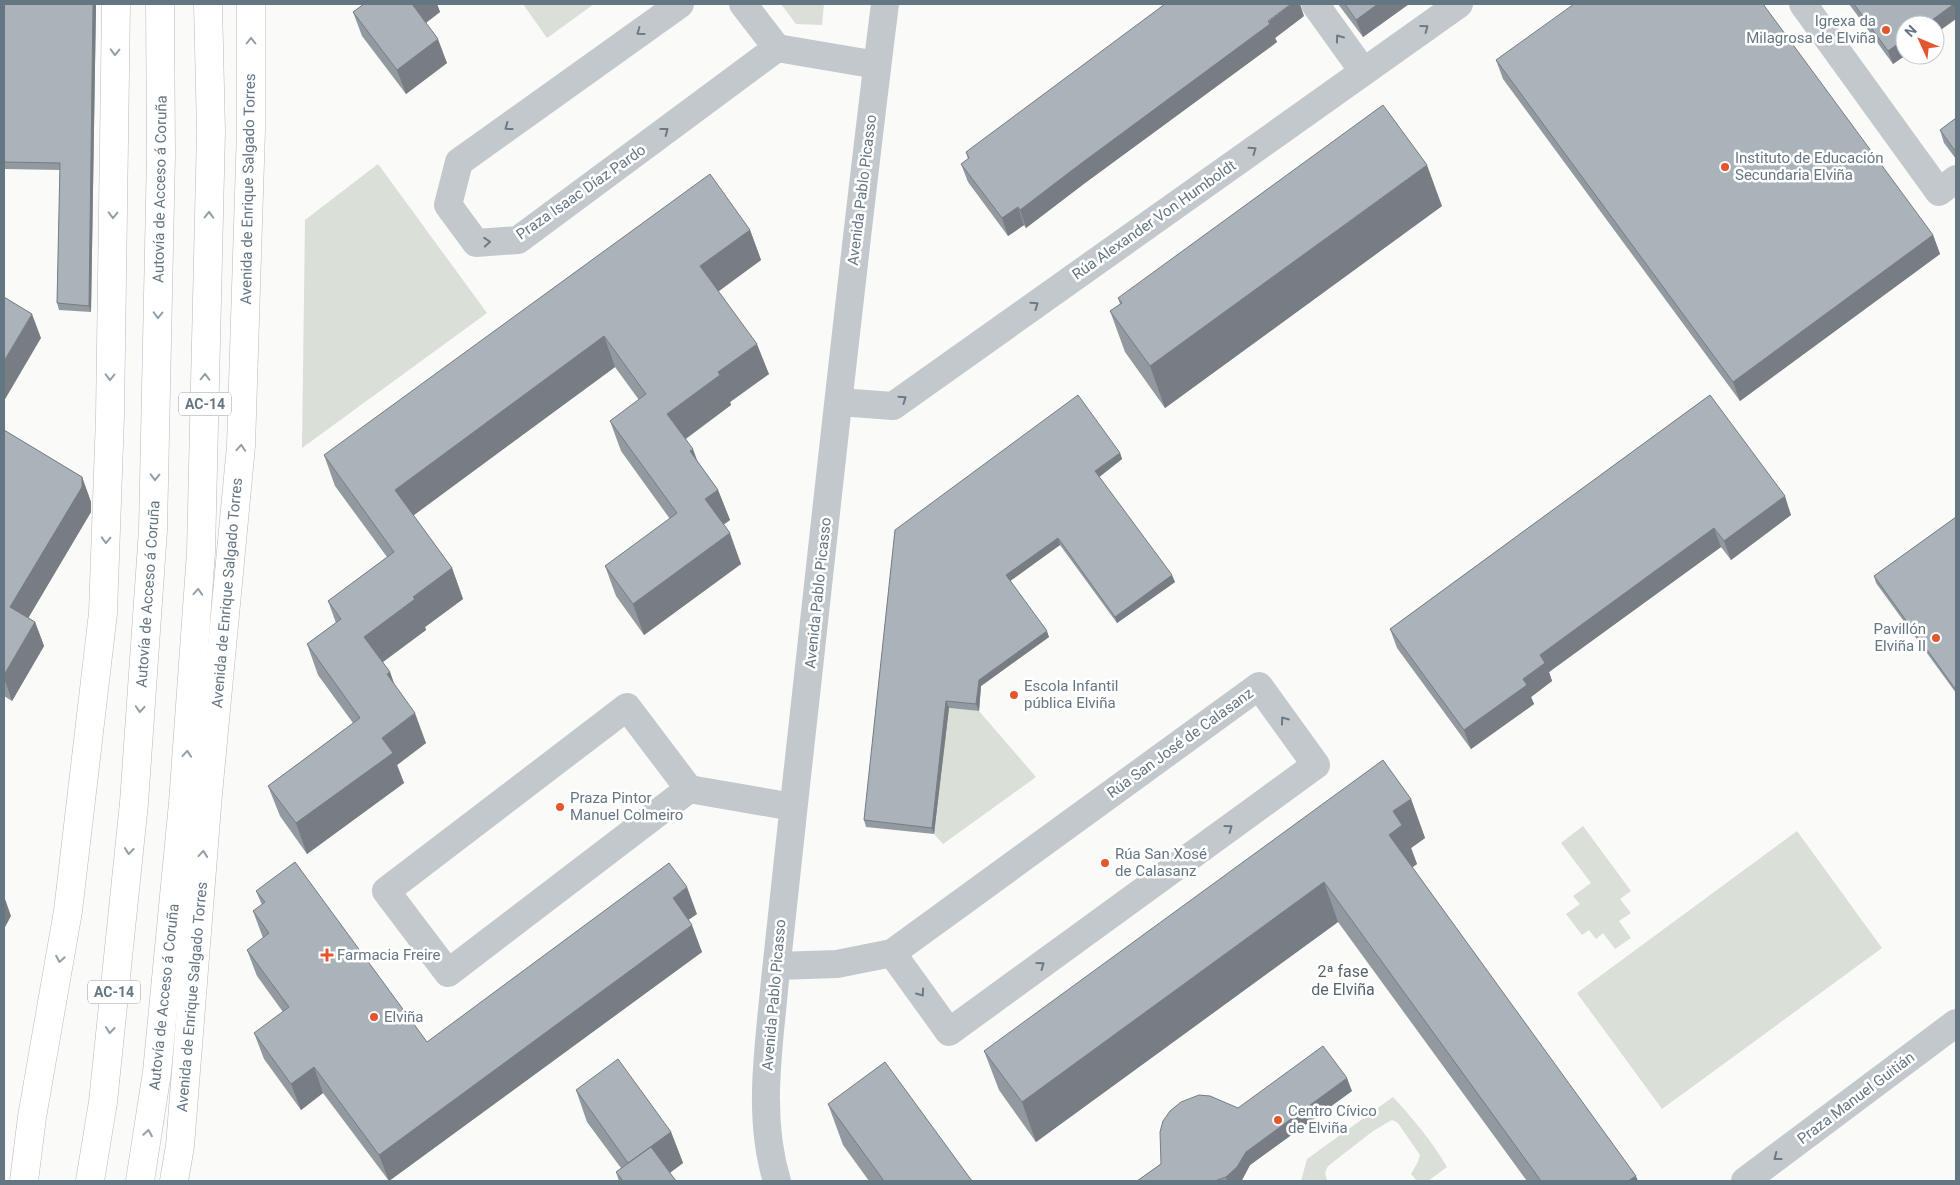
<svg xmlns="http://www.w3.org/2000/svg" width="1960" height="1185" viewBox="0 0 1960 1185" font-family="Roboto,sans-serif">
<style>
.green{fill:#dadfd7}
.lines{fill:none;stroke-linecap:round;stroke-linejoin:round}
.major-casing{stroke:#b5babe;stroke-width:29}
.highway-casing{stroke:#b4b9bd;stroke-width:29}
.minor{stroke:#c3c8cc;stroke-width:28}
.major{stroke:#fff;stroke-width:28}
.highway{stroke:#fff;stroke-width:28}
.wall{fill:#929a9f}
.shaded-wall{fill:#777d82}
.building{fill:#aab3b9;stroke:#777d82}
.oneway{stroke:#6a7a87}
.oneway2{stroke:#939fa8}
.poi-dot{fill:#e4572e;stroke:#fff;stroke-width:2}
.labels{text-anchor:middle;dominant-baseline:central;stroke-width:5;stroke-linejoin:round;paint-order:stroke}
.shield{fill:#fff;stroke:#939fa8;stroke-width:1}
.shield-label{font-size:14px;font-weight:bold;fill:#657683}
.poi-label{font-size:15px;fill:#657683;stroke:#fff;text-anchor:start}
.street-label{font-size:15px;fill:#657683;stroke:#fff}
.neighbourhood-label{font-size:16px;fill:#57646e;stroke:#fff}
</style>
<rect width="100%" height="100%" fill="#fafaf8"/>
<g class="green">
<polygon points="523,4 594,4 547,38"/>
<polygon points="781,4 824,4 822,25 796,24"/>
<polygon points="378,164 487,313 302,448 305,220"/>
<polygon points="949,708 979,711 1036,777 943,844 934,834"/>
<polygon points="1583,826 1631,891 1620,899 1631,913 1619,921 1631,938 1615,949 1603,933 1596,939 1589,930 1582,935 1566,914 1580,904 1573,896 1591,883 1561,843"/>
<polygon points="1797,831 1882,948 1662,1109 1577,993"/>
<path d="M1393 1097C1413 1119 1432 1141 1447 1167L1428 1181H1417L1411 1174 1418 1162 1420 1155 1398 1123 1392 1120 1373 1131 1328 1166 1325 1173 1327 1180 1330 1181H1301L1307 1159Z"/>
</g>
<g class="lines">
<g class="major-casing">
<g id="major">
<polyline points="24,1181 32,1117 68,911 103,613 110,416 116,4"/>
<polyline points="174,1181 180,1146 208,794 241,446 251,130 251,4"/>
</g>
</g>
<g class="highway-casing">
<g id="highway">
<polyline points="90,1181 103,1102 134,803 153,530 161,154 160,4"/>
<polyline points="140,1181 157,1072 183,803 201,552 211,131 208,4"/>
</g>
</g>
<g class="minor">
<polyline points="680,4 459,162 448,205 476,243 518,240 777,48 743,4"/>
<polyline points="1315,4 1363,71"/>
<polyline points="1803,4 1939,192 1956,179"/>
<polyline points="777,48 877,65"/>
<polyline points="839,402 893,406 1459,4"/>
<polygon points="627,707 689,789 448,973 386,891"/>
<polyline points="689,789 793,807"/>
<polyline points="777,966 837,964 892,953 1259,686 1316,765 949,1032 892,953"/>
<path d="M777 1181C757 1116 769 1047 775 980 782 915 789 850 796 785 825 525 852 264 885 4"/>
<polyline points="1745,1181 1956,1023"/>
</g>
<use href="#major" class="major"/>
<use href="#highway" class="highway"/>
</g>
<g class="wall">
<polygon points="4,4 96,4 91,312 59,310 57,303 60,170 4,169"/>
<polygon points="364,4 437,4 440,12 426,23 447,63 406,94 362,36 353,12"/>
<polygon points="1338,4 1409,4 1363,37"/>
<polygon points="1849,4 1956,4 1905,55 1906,55 1893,64"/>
<polygon points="1304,16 1275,38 1277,42 1085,183 1026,228 1024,225 1008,236 968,182 961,164 968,159 966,152"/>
<polygon points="1496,60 1933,235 1940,254 1740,401 1503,79"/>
<polygon points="1956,118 1956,159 1944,143 1940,130"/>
<polygon points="1442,206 1165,408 1125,352 1110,311 1120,304 1118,298"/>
<polygon points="750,230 761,260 718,291 769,374 730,402 731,405 686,439 697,461 718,490 730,520 723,525 741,564 644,635 616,596 605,566 670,519 621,451 610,421 639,400 615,367 413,515 452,568 463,599 425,627 426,630 382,662 390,672 394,684 426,743 397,765 404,783 307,854 280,816 268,786 353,723 318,675 307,644 336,623 328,601 387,557 335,486 324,455"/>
<polygon points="1710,395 1791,515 1731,560 1721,547 1549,672 1552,681 1531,697 1534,704 1471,749 1397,648 1390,629"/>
<polygon points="4,430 82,477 91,502 91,512 28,618 35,622 44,646 12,701 4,696"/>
<polygon points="1120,453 1122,459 1099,477 1175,582 1117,623 1060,545 1010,580 1049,637 981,686 979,711 949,708 934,834 866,827 864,820 895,530"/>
<polygon points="1956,517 1956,693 1876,583 1874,576"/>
<polygon points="1411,799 1425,838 1411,848 1417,864 1412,867 1638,1181 1527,1181 1338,922 1036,1142 999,1090 984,1051"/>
<polygon points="256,891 427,1042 697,914 688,920 702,952 389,1181 323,1093 301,1110 264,1059 254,1033 283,1012 257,976 247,950 263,938 253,911 262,905"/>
<polygon points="576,1090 671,1132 683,1163 670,1173 676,1181 619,1181 616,1172 621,1168 587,1122"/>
<polygon points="1352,1091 1250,1165 1242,1180 1241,1181 1137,1181 1238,1108"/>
<polygon points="828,1104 972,1181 869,1181 843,1145"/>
</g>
<g class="shaded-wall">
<polygon points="93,4 96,4 91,312 89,306"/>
<polygon points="412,4 437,4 440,12 420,27"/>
<polygon points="1291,4 1300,4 1304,16 1275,38 1277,42 1085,183 1026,228 1020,210"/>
<polygon points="1378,4 1409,4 1363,37 1356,20"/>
<polygon points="1954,4 1956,4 1956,19 1935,34 1935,25 1925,25"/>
<polygon points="438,39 447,63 406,94 397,70"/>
<polygon points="1905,39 1905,55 1906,55 1893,64 1888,51"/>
<polygon points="1427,165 1442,206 1165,408 1150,366"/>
<polygon points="1018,207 1024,225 1008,236 1002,218"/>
<polygon points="750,230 761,260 711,297 700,266"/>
<polygon points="1933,235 1940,254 1740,401 1733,382"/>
<polygon points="32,314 41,338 4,401 4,361"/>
<polygon points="604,336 615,367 406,521 395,490"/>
<polygon points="757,344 769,374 730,402 731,405 678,444 667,414 718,372"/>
<polygon points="693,449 704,479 690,451"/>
<polygon points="1120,453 1122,459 1098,478 1095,471"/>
<polygon points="82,477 91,502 91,512 20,632 10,607"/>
<polygon points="718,490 730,520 716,530 705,499"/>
<polygon points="1785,496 1791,515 1731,560 1724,541"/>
<polygon points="1714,528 1721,547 1549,672 1552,681 1531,697 1534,704 1471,749 1464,730 1540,655"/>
<polygon points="730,533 741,564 644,635 633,604"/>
<polygon points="1058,538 1060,545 1009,582 1006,575"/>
<polygon points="452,568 463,599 425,627 426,630 375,668 364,637 413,597"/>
<polygon points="1172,575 1175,582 1117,623 1115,617"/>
<polygon points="35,622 44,646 12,701 4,678 4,675"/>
<polygon points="1047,631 1049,637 981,686 979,711 976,704 979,680"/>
<polygon points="390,672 401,703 387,674"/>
<polygon points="946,701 949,708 934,834 932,828"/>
<polygon points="415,713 426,743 397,765 404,783 307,854 296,823 382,738"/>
<polygon points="1411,799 1425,838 1411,848 1417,864 1403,874 1389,835 1393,811"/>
<polygon points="1324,882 1338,922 1036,1142 1022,1102"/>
<polygon points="687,887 697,914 682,924 673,898"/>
<polygon points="4,896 11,916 4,929"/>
<polygon points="692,925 702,952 389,1181 379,1155"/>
<polygon points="314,1067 323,1093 301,1110 291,1084"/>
<polygon points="1347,1078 1352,1091 1250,1165 1242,1180 1241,1181 1227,1181 1226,1177 1246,1152"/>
<polygon points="671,1132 683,1163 658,1181 628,1163"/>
<polygon points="1636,1176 1638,1181 1628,1181"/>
</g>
<g class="building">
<polygon points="4,4 93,4 89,306 57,303 60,163 4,162"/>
<polygon points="364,4 412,4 438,39 397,70 353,12"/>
<polygon points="1165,4 1291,4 1268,21 1270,24 1079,165 1020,210 1018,207 1002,218 961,164 969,158 966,152"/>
<polygon points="1345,4 1378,4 1356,20"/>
<polygon points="1574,4 1763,4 1933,235 1733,382 1496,60"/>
<polygon points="1854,4 1954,4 1925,25 1905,25 1905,39 1888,51"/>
<polygon points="1383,105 1427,165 1150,366 1110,311 1122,303 1118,298"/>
<polygon points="1956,118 1956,152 1940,130"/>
<polygon points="710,174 750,230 700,266 757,344 718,372 720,375 667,414 693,449 690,451 718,490 705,499 730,533 633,604 605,566 677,513 610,421 646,394 604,336 395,490 452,568 413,597 415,599 364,637 390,672 387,674 415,713 382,738 393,753 296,823 268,786 360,718 307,644 341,619 328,601 394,552 324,455"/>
<polygon points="4,297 32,314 4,361"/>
<polygon points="1078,395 1120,453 1095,471 1172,575 1115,617 1058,538 1006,575 1047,631 979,680 976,704 946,701 932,828 864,820 895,530"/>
<polygon points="1710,395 1785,496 1724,541 1714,528 1540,655 1545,663 1523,679 1527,685 1464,730 1390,629"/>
<polygon points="4,430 82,477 82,487 10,607 35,622 4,675"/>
<polygon points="1956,517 1956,690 1874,576"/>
<polygon points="1383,760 1411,799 1393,811 1402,825 1389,835 1636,1176 1628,1181 1541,1181 1324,882 1022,1102 984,1051"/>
<polygon points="295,862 427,1042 669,863 687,887 673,898 692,925 379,1155 314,1067 291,1084 254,1033 289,1007 247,950 269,933 253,911 265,902 256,891"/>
<polygon points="1323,1046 1347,1078 1246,1152 1237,1167 1226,1177 1215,1181 1137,1181 1161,1164 1160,1132 1163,1121 1170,1111 1181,1102 1199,1095 1210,1096 1238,1108"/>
<polygon points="618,1059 671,1132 628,1163 576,1090"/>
<polygon points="885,1062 972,1181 884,1181 828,1104"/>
<polygon points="651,1147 676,1181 623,1181 616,1172"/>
</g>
<defs><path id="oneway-chevron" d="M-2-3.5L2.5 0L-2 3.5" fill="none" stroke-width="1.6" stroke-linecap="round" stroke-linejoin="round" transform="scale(1.25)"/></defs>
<g class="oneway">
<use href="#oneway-chevron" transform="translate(1425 28) rotate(-36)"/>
<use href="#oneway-chevron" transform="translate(640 32) rotate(144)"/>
<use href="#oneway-chevron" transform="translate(1339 38) rotate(-126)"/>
<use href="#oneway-chevron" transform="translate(508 127) rotate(144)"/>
<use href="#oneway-chevron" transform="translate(665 131) rotate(-37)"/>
<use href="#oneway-chevron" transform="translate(1253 150) rotate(-35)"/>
<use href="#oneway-chevron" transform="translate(487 242) rotate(-4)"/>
<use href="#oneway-chevron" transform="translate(1035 305) rotate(-35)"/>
<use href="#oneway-chevron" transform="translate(903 399) rotate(-35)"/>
<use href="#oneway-chevron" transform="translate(1284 720) rotate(-126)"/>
<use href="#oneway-chevron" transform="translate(1229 828) rotate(-36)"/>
<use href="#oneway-chevron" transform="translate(1041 965) rotate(-36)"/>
<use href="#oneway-chevron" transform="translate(921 993) rotate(54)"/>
<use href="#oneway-chevron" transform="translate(1777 1157) rotate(143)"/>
</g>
<g class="oneway2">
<use href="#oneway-chevron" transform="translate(251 41) rotate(-90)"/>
<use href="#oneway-chevron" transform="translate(115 52) rotate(91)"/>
<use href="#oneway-chevron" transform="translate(113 215) rotate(91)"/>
<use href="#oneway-chevron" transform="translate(209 215) rotate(-89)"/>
<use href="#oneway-chevron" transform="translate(158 315) rotate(91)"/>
<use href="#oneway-chevron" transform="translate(110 377) rotate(91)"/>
<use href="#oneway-chevron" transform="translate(205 377) rotate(-89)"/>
<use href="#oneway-chevron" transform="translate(241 448) rotate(-86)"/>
<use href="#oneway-chevron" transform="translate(155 477) rotate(91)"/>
<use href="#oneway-chevron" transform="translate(106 540) rotate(92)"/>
<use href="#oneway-chevron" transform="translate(198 592) rotate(-86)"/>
<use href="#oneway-chevron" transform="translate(140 709) rotate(94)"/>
<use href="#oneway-chevron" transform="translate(187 754) rotate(-86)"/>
<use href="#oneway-chevron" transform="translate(129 851) rotate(96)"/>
<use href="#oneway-chevron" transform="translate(203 854) rotate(-85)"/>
<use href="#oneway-chevron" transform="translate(60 959) rotate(100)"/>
<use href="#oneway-chevron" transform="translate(110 1030) rotate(96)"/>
<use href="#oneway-chevron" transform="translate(148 1133) rotate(-81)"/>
</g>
<g class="poi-dot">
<circle cx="1886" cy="30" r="5"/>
<circle cx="1725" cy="167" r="5"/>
<circle cx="1936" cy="638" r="5"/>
<circle cx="1014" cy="695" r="5"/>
<circle cx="560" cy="807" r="5"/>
<circle cx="1105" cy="863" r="5"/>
<path d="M324.5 947.5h5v5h5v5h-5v5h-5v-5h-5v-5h5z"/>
<circle cx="374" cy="1017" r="5"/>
<circle cx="1278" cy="1120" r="5"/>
</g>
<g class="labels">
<g class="shield">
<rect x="179" y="392.5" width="52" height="23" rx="4"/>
<rect x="88" y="980.5" width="52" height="23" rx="4"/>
</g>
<g class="shield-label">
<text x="205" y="404">AC-14</text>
<text x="114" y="992">AC-14</text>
</g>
<g class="poi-label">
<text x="1876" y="21" text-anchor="end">Igrexa da<tspan x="1876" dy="17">Milagrosa de Elviña</tspan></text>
<text x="1735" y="158">Instituto de Educación<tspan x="1735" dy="17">Secundaria Elviña</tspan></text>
<text x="1926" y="629" text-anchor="end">Pavillón<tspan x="1926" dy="17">Elviña II</tspan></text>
<text x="1024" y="686">Escola Infantil<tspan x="1024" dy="17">pública Elviña</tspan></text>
<text x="570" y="798">Praza Pintor<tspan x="570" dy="17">Manuel Colmeiro</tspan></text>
<text x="1115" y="854">Rúa San Xosé<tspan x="1115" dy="17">de Calasanz</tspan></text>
<text x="337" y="955">Farmacia Freire</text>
<text x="384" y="1017">Elviña</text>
<text x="1288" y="1111">Centro Cívico<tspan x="1288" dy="17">de Elviña</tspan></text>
</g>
<g class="street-label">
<text transform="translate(160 189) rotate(-89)">Autovía de Acceso á Coruña</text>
<text transform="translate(248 189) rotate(-89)">Avenida de Enrique Salgado Torres</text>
<text transform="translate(862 190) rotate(-83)">Avenida Pablo Picasso</text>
<text transform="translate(581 192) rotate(-35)">Praza Isaac Díaz Pardo</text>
<text transform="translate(1154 220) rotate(-35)">Rúa Alexander Von Humboldt</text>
<text transform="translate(227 593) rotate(-85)">Avenida de Enrique Salgado Torres</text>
<text transform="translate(818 593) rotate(-84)">Avenida Pablo Picasso</text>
<text transform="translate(148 594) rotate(-86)">Autovía de Acceso á Coruña</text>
<text transform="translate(1180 743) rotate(-36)">Rúa San José de Calasanz</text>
<text transform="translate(774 995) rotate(-85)">Avenida Pablo Picasso</text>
<text transform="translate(164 997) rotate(-84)">Autovía de Acceso á Coruña</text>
<text transform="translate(192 997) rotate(-85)">Avenida de Enrique Salgado Torres</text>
<text transform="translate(1856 1098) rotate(-37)">Praza Manuel Guitián</text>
</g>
<g class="neighbourhood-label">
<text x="1343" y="971">2ª fase<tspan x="1343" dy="18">de Elviña</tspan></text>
</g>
</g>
<rect width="1960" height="1185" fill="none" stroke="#657683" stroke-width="10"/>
<g transform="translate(1920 40) rotate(314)"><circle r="24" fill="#ffffff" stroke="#c1c8cd"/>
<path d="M0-4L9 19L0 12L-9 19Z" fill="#e4572e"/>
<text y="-8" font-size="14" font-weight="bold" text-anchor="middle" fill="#657683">N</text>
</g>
</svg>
